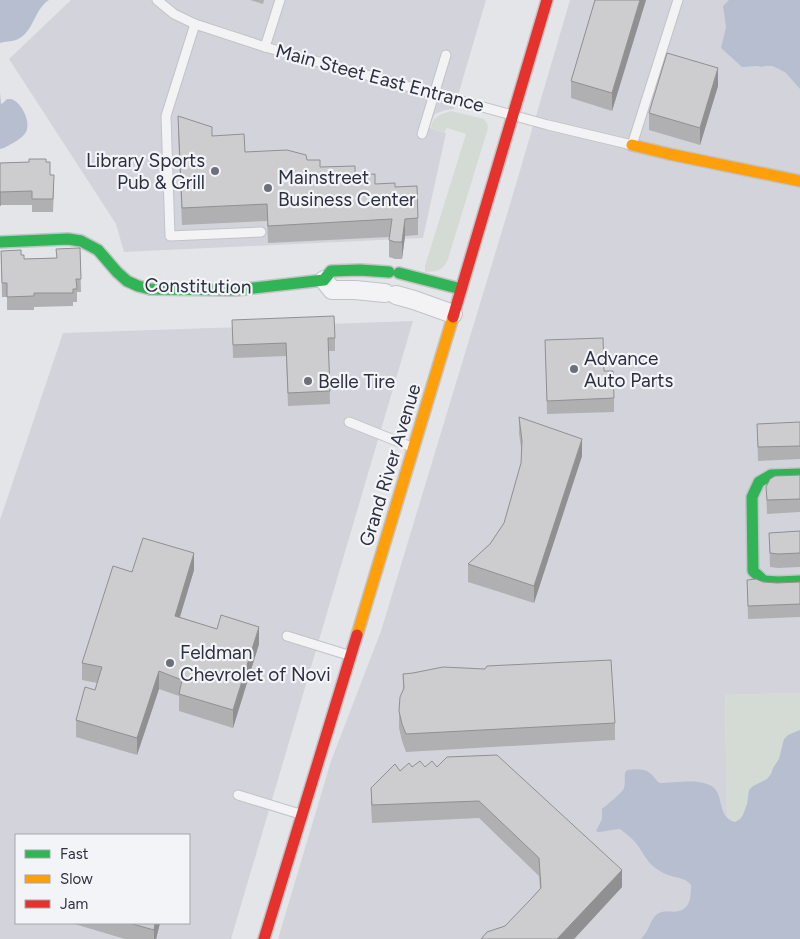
<svg xmlns="http://www.w3.org/2000/svg" width="800" height="939" viewBox="0 0 800 939" font-family="Figtree,sans-serif">
<style>
.built{fill:#d3d4db;fill-rule:evenodd}
.green{fill:#d4dbd5}
.water{fill:#b6bed0}
.lines{fill:none;stroke-linecap:round;stroke-linejoin:round}
.lane-casing{stroke:#c2c3c6;stroke-width:11}
.street-casing{stroke:#c2c3c6;stroke-width:20}
.fast-casing{stroke:#c2c3c6;stroke-width:14}
.slow-casing{stroke:#c2c3c6;stroke-width:14}
.jam-casing{stroke:#c2c3c6;stroke-width:14}
.lane{stroke:#f3f3f5;stroke-width:9}
.street{stroke:#f3f3f5;stroke-width:18}
.fast{stroke:#30b455;stroke-width:11}
.slow{stroke:#ff9f0a;stroke-width:11}
.jam{stroke:#e5322d;stroke-width:11}
.wall{fill:#b0b0b3}
.shaded-wall{fill:#909092}
.building{fill:#cdcdd0;stroke:#909092}
.poi-dot{fill:#6d6f7b;stroke:#f2f4f7;stroke-width:2}
.labels{text-anchor:middle;dominant-baseline:central;stroke-width:4.5;stroke-linejoin:round;paint-order:stroke}
.street-label{font-size:19px;fill:#2d3040;stroke:#f2f4f7}
.poi-label{font-size:19px;fill:#2d3040;stroke:#f2f4f7;text-anchor:start}
</style>
<rect width="100%" height="100%" fill="#e4e5e8"/>
<g class="built">
<polygon points="71,0 486,0 454,109 445,110 435,114 430,125 430,128 446,133 423,238 124,252 116,224 9,59"/>
<polygon points="570,0 800,0 800,693 725,695 729,939 278,939 331,761 381,631 511,201"/>
<path d="M413 321 231 939H0V520L63 333ZM16 835H189V923H16Z"/>
</g>
<g class="green">
<path d="M451 111 484 119 487 123 488 128 448 259C442 272 437 271 425 272V266L466 134 447 128 444 132 431 128C432 116 442 114 451 111Z"/>
<polygon points="800,693 800,939 729,939 725,695"/>
</g>
<g class="water">
<path d="M0 0H49C34 9 34 33 16 40 11 42 5 41 0 43Z"/>
<polygon points="729,0 800,0 800,89 786,73 779,69 772,66 765,66 762,67 757,66 742,67 721,48 726,27 723,6"/>
<path d="M0 93 1 104 3 103 7 99C11 99 12 99 15 101 23 106 31 123 26 132 22 139 11 144 4 148L0 149Z"/>
<path d="M800 730V939H641C643 936 646 933 648 929 651 923 652 917 659 913 665 910 673 913 679 911 691 908 691 895 691 885 685 876 669 878 660 871 645 862 645 854 635 842 631 837 625 833 620 829 612 829 605 832 598 832L596 831 602 819V809C606 806 620 794 623 790 626 785 624 778 625 773L627 770C636 769 645 768 651 774 655 777 656 781 660 783 673 783 694 779 707 784 727 790 714 816 735 822L740 819 743 815 747 804 749 790 753 786 767 779 771 774 773 768 779 759 784 739 788 735Z"/>
</g>
<g class="lines">
<g class="lane-casing">
<g id="lane">
<polyline points="157,0 174,14 195,24 265,47"/>
<polyline points="280,0 265,47 548,125 632,145 678,0"/>
<polyline points="195,24 166,116 170,236 261,232"/>
<polyline points="422,134 446,55"/>
<polyline points="349,422 414,448"/>
<polyline points="287,636 348,655"/>
<polyline points="238,795 300,814"/>
</g>
</g>
<g class="street-casing">
<g id="street">
<polyline points="324,280 332,290 355,290 385,293"/>
<polyline points="396,295 414,300 453,314"/>
</g>
</g>
<g class="fast-casing">
<g id="fast">
<polyline points="0,242 68,239 81,241 98,250 117,272 127,281 138,286 150,289 236,290 324,280 331,271 360,270 389,272"/>
<polyline points="399,273 461,289"/>
<polyline points="800,474 771,475 759,482 752,497 753,571 764,581 778,582 800,581"/>
</g>
</g>
<g class="slow-casing">
<g id="slow">
<polyline points="632,145 669,154 800,181"/>
<polyline points="357,635 453,317"/>
</g>
</g>
<g class="jam-casing">
<g id="jam">
<polyline points="453,317 547,0"/>
<polyline points="264,939 357,635"/>
</g>
</g>
<use href="#lane" class="lane"/>
<use href="#street" class="street"/>
<use href="#fast" class="fast"/>
<use href="#slow" class="slow"/>
<use href="#jam" class="jam"/>
</g>
<g class="wall">
<polygon points="250,0 264,0 263,4"/>
<polygon points="595,0 646,0 612,111 571,98 571,81"/>
<polygon points="718,86 700,145 649,130 649,113"/>
<polygon points="178,116 212,136 245,152 307,160 320,167 355,175 375,184 395,187 418,218 418,235 405,236 402,259 395,259 389,257 389,237 268,243 267,221 182,225 178,133"/>
<polygon points="46,162 54,188 53,212 32,212 32,205 0,205 0,219 0,163"/>
<polygon points="80,248 81,292 77,292 77,302 73,302 73,306 34,307 34,310 7,310 7,297 2,297 1,251 21,255 24,259 56,258"/>
<polygon points="232,320 335,338 335,351 329,351 330,404 288,406 286,356 233,358"/>
<polygon points="545,340 604,371 614,398 614,412 547,414"/>
<polygon points="519,417 582,456 534,603 468,582 468,564 490,544 504,523 521,463 522,454 519,434"/>
<polygon points="800,422 800,459 758,461 757,424"/>
<polygon points="800,475 800,512 767,514 766,487"/>
<polygon points="800,531 800,567 778,568 770,567 769,533"/>
<polygon points="194,570 180,617 259,644 233,728 179,711 179,696 159,689 137,755 76,737 76,720 95,690 97,683 82,680 82,663 132,572"/>
<polygon points="747,580 777,583 800,582 800,617 748,619"/>
<polygon points="403,674 615,723 615,740 406,752 402,741 399,728 399,711 403,691"/>
<polygon points="412,767 437,767 622,887 574,939 481,939 505,926 530,900 540,889 539,876 479,818 372,823 371,805 371,788 400,771"/>
<polygon points="71,923 160,923 156,939 125,939"/>
</g>
<g class="shaded-wall">
<polygon points="640,0 646,0 612,111 612,93"/>
<polygon points="718,68 718,86 700,145 700,128"/>
<polygon points="405,219 405,236 402,259 402,242"/>
<polygon points="582,439 582,456 534,603 534,586"/>
<polygon points="194,553 194,570 175,633 175,616"/>
<polygon points="259,627 259,644 233,728 233,710"/>
<polygon points="159,671 159,689 137,755 137,738"/>
<polygon points="622,870 622,887 574,939 557,939"/>
<polygon points="155,923 160,923 156,939 154,939 154,930"/>
</g>
<g class="building">
<polygon points="595,0 640,0 612,93 571,81"/>
<polygon points="667,53 718,68 700,128 649,113"/>
<polygon points="178,116 212,127 212,136 244,134 245,152 287,150 306,155 307,160 320,160 320,167 355,166 355,175 375,174 375,184 395,183 395,187 417,186 418,218 405,219 402,242 395,242 389,240 392,219 268,226 267,204 182,208"/>
<polygon points="29,159 46,159 46,162 50,162 50,175 54,175 53,199 32,199 32,191 0,192 0,206 0,163 29,162"/>
<polygon points="80,248 81,279 76,279 77,289 73,289 73,293 34,293 34,296 7,297 7,283 2,283 1,251 21,250 21,255 24,255 24,259 57,258 56,249"/>
<polygon points="334,316 335,338 328,338 330,391 288,393 286,343 233,345 232,320"/>
<polygon points="603,338 604,371 613,371 614,398 547,401 545,340"/>
<polygon points="519,417 582,439 534,586 468,564 490,544 504,523 521,463 522,441"/>
<polygon points="800,422 800,446 758,447 757,424"/>
<polygon points="800,475 800,499 767,500 766,487 770,479 775,476"/>
<polygon points="800,531 800,553 778,554 770,553 769,533"/>
<polygon points="143,538 194,553 175,616 217,629 221,615 259,627 233,710 179,694 182,680 159,671 137,738 76,720 85,687 95,690 102,667 82,663 113,566 132,572"/>
<polygon points="756,579 763,582 777,583 800,582 800,604 748,606 747,580"/>
<polygon points="611,660 615,723 406,734 402,724 399,711 400,697 404,688 403,674 413,673 443,667 485,669 487,666"/>
<polygon points="497,755 622,870 557,939 481,939 487,932 505,926 530,900 541,888 539,858 479,801 372,805 371,788 395,764 400,771 409,763 412,767 420,761 425,767 432,761 437,767 447,757"/>
<polygon points="129,923 155,923 154,930"/>
</g>
<g class="poi-dot">
<circle cx="215" cy="171" r="5"/>
<circle cx="268" cy="188" r="5"/>
<circle cx="574" cy="369" r="5"/>
<circle cx="308" cy="381" r="5"/>
<circle cx="170" cy="663" r="5"/>
</g>
<g class="labels">
<g class="street-label">
<text transform="translate(380 78) rotate(15)">Main Steet East Entrance</text>
<text transform="translate(198 286) rotate(1)">Constitution</text>
<text transform="translate(390 465) rotate(-73)">Grand River Avenue</text>
</g>
<g class="poi-label">
<text x="205" y="160" text-anchor="end">Library Sports<tspan x="205" dy="22">Pub &amp; Grill</tspan></text>
<text x="278" y="177">Mainstreet<tspan x="278" dy="22">Business Center</tspan></text>
<text x="584" y="358">Advance<tspan x="584" dy="22">Auto Parts</tspan></text>
<text x="318" y="381">Belle Tire</text>
<text x="180" y="652">Feldman<tspan x="180" dy="22">Chevrolet of Novi</tspan></text>
</g>
</g>
<rect x="15" y="834" width="175" height="90" fill="#f2f4f7" stroke="#a3a6ae"/>
<rect x="25" y="850" width="25" height="8" fill="#30b455" stroke="#a3a6ae"/>
<text x="60" y="859" font-size="15" fill="#2d3040">Fast</text>
<rect x="25" y="875" width="25" height="8" fill="#ff9f0a" stroke="#a3a6ae"/>
<text x="60" y="884" font-size="15" fill="#2d3040">Slow</text>
<rect x="25" y="900" width="25" height="8" fill="#e5322d" stroke="#a3a6ae"/>
<text x="60" y="909" font-size="15" fill="#2d3040">Jam</text>
</svg>
